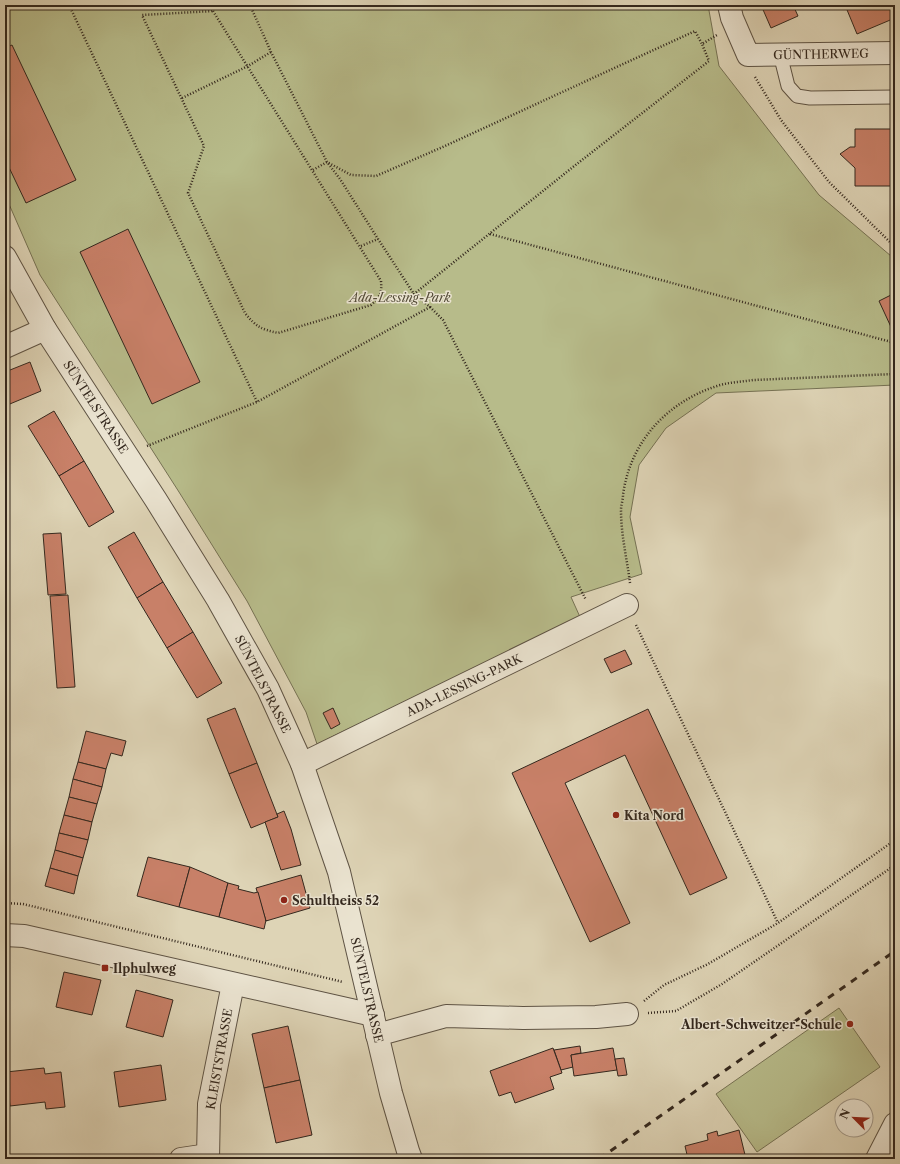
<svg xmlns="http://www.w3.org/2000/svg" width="900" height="1164" viewBox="0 0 900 1164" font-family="'Libre Caslon Text',serif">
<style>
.green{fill:#b7bb8a;stroke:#767254}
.building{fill:#c88068;stroke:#34281e}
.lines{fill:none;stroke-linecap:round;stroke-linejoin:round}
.service-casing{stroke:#5e5344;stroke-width:15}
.minor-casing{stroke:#5e5344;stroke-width:24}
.tertiary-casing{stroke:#5e5344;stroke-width:24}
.path{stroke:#34281e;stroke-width:2.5;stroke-dasharray:1 2;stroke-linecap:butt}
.service{stroke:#eae3d0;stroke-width:13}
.minor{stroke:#eae3d0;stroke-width:22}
.tertiary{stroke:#eae3d0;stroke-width:22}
.rail{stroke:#34281e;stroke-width:3;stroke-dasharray:7 7;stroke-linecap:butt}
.poi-dot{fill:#8f2418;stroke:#eae3d0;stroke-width:1.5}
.labels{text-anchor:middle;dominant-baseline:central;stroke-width:3;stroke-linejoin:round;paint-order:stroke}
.street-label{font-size:12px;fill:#34281e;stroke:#eae3d0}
.park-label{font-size:12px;font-style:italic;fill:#554d39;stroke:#eae3d0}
.poi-label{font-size:12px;font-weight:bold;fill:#34281e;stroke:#eae3d0;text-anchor:start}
</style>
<rect width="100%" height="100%" fill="#ded4b6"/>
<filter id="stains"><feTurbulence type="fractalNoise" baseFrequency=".005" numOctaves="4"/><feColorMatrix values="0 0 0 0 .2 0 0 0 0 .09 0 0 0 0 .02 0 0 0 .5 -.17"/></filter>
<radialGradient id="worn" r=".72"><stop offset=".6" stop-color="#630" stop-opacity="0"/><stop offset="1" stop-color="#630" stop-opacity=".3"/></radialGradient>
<g class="green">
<polygon points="5,5 708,5 719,66 819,195 891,256 895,261 895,385 716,393 666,428 639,465 630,517 642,574 571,597 580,617 317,744 306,712 247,601 179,492 40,275 5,195"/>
<polygon points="839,1008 880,1067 757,1152 716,1094"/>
</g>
<g class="building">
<polygon points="761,5 793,5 798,16 771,28"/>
<polygon points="845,5 895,5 895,18 857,34"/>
<polygon points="12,45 76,180 26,203 5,159 5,48"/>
<polygon points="855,129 895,129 895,186 855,186 855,168 840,154 850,147 855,147"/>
<polygon points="128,229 200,382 152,404 80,252"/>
<polygon points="895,293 895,325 891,327 879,301"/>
<polygon points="30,362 41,391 5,406 5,372"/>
<polygon points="54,411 84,461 59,476 28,426"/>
<polygon points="84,461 114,512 89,527 59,476"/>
<polygon points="134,532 163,582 137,598 108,547"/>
<polygon points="61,533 66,594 48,595 43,534"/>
<polygon points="163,582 193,632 167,648 137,598"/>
<polygon points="68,595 75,687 57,688 50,596"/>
<polygon points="193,632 222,683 197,698 167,648"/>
<polygon points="625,650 632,664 611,673 604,659"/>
<polygon points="235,708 257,763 229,774 207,719"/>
<polygon points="333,708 340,724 331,729 323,713"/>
<polygon points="648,709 727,878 690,895 625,755 565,783 630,923 590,942 512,773"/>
<polygon points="86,731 126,741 122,756 111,753 106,769 78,762"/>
<polygon points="78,762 106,769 102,787 73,779"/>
<polygon points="257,763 278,817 251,828 229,774"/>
<polygon points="73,779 102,787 97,804 69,797"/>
<polygon points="69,797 97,804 92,822 64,815"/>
<polygon points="284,811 291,829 301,865 281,870 265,822 278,817 277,814"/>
<polygon points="64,815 92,822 88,840 59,833"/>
<polygon points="59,833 88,840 83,858 55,850"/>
<polygon points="55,850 83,858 78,876 50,868"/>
<polygon points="148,857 190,867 179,907 137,896"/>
<polygon points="190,867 228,883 219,917 179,907"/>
<polygon points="50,868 78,876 74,894 45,886"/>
<polygon points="301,875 310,908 266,921 256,888"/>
<polygon points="228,883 239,886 238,889 254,893 258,892 266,921 266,920 264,929 219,917"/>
<polygon points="5,960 9,960 5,993"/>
<polygon points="64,972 101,980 92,1015 56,1007"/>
<polygon points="136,990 173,1000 163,1037 126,1027"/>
<polygon points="288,1026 300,1080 264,1088 252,1034"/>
<polygon points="580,1046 581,1053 571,1055 573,1067 561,1070 554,1050"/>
<polygon points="553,1048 562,1073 550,1077 554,1089 515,1103 511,1092 499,1096 490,1071"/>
<polygon points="613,1048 617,1070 574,1076 571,1055"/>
<polygon points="624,1058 627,1075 618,1076 615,1059"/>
<polygon points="161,1065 166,1100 119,1107 114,1072"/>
<polygon points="44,1068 45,1074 61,1072 65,1107 46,1109 45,1102 10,1106 6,1072"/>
<polygon points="300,1080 312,1135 276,1143 264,1088"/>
<polygon points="739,1130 746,1159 688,1159 685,1146 708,1140 707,1134 717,1131 718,1136"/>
</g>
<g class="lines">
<g class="service-casing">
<polyline id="service" points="780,54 788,86 797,96 810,98 895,97"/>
</g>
<g class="minor-casing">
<g id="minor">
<polyline points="729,5 732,18 748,55 895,53"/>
<polyline points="5,347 45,329"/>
<polyline points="302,764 627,605"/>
<polyline points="5,935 24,936 373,1015"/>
<polyline points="377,1035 446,1016 523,1018 596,1017 627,1014"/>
<polyline points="181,1159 208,1155"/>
<polyline points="208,1159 209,1104 233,984"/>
<polyline points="877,1159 895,1124"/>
</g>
</g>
<g class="tertiary-casing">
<polyline id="tertiary" points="5,257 45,329 156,500 218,600 268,689 302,764 339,872 391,1093 408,1151 411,1159"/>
</g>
<g class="path">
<polyline points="69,5 257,402"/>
<polyline points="250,5 271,52 327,162 340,179 378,239 414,294"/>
<path d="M213 11 381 281C382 293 380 297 371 305L278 333C261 329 256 327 245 313L188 193 204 146 142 15Z"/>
<polyline points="755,77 781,120 829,182 895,247"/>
<polyline points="182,98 248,66 271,52"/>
<polyline points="313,170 327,162 351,175 376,176 445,146 695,31 702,44"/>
<polyline points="490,234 895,343"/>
<polyline points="361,246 378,239"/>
<polyline points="430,307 443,320 586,600"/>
<polyline points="147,446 257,402 430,307 414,294 573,167 709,61 702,44 717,35"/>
<path d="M630 583C627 559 621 535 621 510 621 505 623 500 623 495 630 442 667 402 717 386 729 382 741 382 753 380L895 374"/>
<polyline points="636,625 778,923"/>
<polyline points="5,903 23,904 343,982"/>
<polyline points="644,1001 664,985 708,964 778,923 895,840"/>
<polyline points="648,1013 676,1011 722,984 895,865"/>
</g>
<use href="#service" class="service"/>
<use href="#minor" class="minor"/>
<use href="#tertiary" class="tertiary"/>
<polyline class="rail" points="599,1159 895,951"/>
</g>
<g class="poi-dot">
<circle cx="616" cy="815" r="4"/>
<circle cx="284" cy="900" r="4"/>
<rect x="101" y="964" width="8" height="8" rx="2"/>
<circle cx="850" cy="1024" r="4"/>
</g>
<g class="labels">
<g class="street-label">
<text transform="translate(821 54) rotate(-1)">GÜNTHERWEG</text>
<text transform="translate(96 407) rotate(57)">SÜNTELSTRASSE</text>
<text transform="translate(263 684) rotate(63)">SÜNTELSTRASSE</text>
<text transform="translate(464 685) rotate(-26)">ADA-LESSING-PARK</text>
<text transform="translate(367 990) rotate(77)">SÜNTELSTRASSE</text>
<text transform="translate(219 1059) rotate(-80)">KLEISTSTRASSE</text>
</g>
<g class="park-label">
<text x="400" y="297">Ada-Lessing-Park</text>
</g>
<g class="poi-label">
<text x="624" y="815">Kita Nord</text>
<text x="292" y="900">Schultheiss 52</text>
<text x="113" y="968">Ilphulweg</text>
<text x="842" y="1024" text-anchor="end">Albert-Schweitzer-Schule</text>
</g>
</g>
<rect width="900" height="1164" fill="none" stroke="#ded4b6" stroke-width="20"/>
<rect x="6" y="6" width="888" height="1152" fill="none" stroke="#34281e" stroke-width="2"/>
<rect x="10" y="10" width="880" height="1144" fill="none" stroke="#34281e"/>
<g transform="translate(854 1118) rotate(294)"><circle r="19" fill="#eae3d0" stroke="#a19889"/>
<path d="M0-3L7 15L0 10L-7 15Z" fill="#8f2418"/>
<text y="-6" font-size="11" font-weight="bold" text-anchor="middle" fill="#34281e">N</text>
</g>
<rect width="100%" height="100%" filter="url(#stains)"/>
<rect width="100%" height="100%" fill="url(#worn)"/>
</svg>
